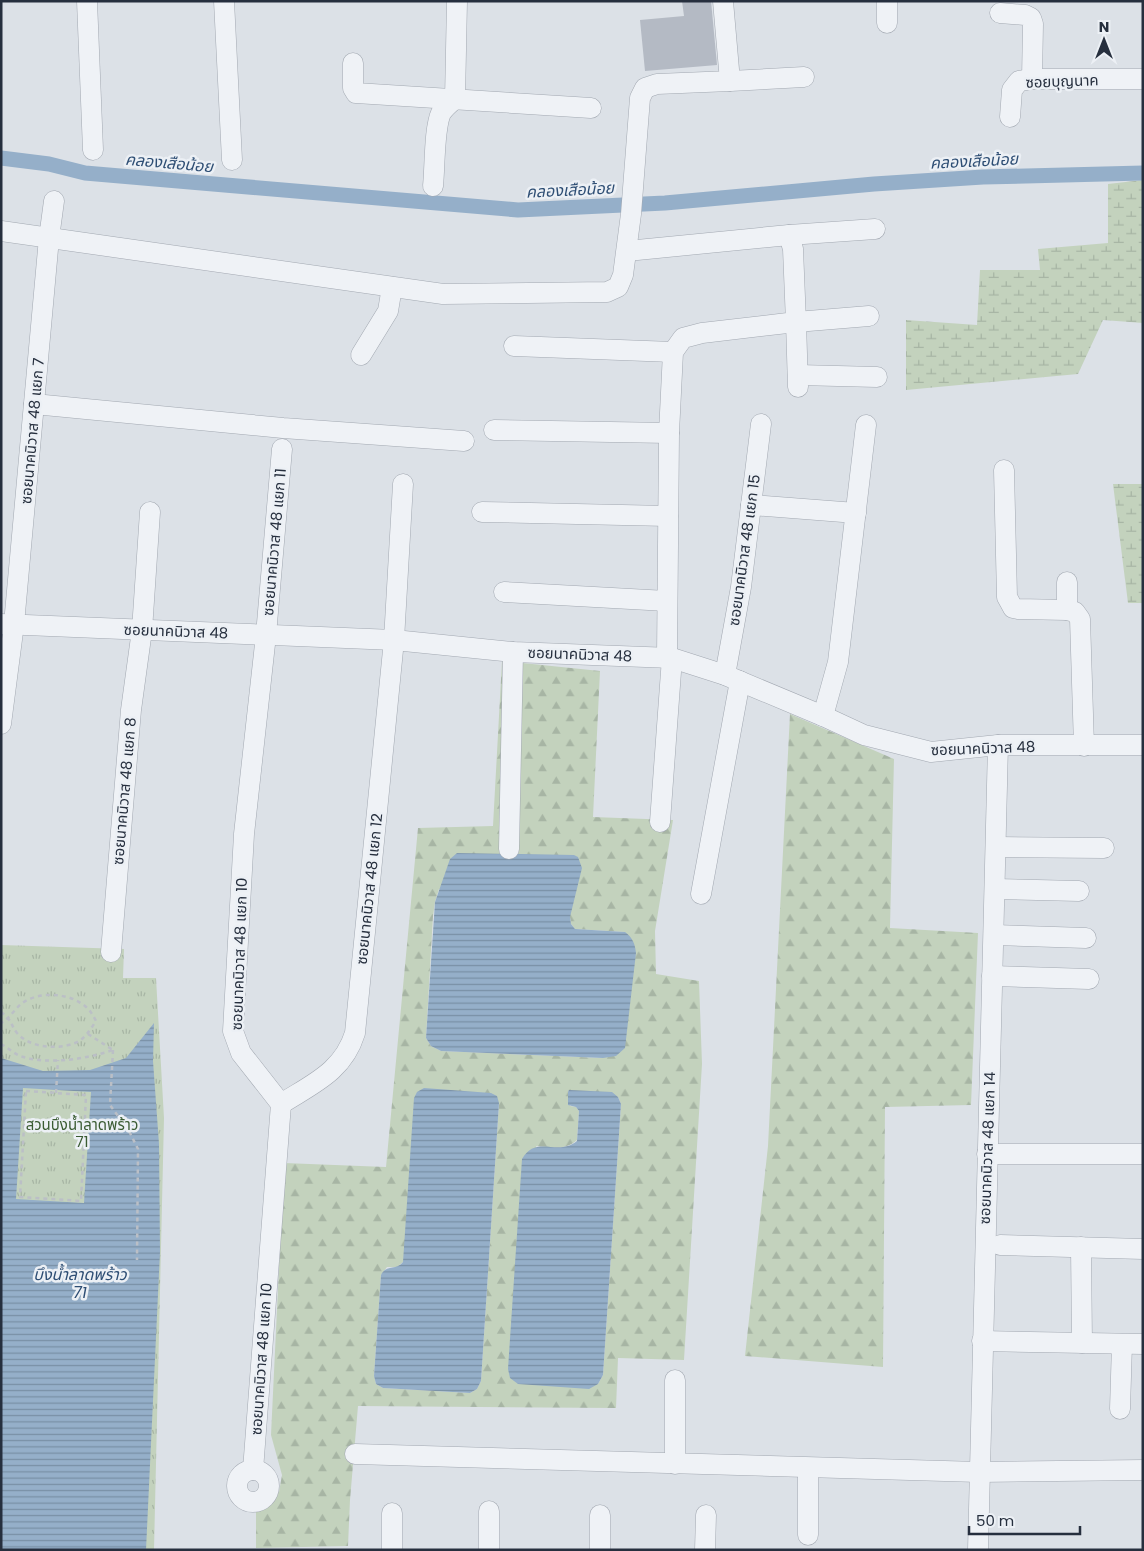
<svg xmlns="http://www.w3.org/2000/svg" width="1144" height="1551" viewBox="0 0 1144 1551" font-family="Poppins,'Noto Sans Thai',sans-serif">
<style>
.forest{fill:url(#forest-firs);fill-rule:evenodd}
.wetland{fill:url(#wetland-marsh)}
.park{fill:url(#park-tufts)}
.water{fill:url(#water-rules);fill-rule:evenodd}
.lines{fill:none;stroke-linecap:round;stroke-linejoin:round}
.canal{stroke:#95afc9;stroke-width:15}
.building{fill:#b4bac4}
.minor-casing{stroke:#a2a8b1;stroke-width:21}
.path{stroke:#bbbfc6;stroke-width:2.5;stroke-dasharray:4 4;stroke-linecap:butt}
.minor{stroke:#eff2f6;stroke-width:20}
.labels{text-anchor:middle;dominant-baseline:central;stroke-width:5;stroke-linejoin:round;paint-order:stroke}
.street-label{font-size:15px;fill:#262f3e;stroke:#ecf0f5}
.park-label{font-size:15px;fill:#3a5b32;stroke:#ecf0f5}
.water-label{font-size:16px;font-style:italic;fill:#2e4e74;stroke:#ecf0f5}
</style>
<defs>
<pattern id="forest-firs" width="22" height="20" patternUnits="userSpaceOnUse" patternTransform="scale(1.25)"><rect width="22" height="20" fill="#c3d2bd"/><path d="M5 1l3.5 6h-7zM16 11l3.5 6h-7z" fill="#a7b5a4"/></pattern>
<pattern id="wetland-marsh" width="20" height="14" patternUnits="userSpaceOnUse" patternTransform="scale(1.25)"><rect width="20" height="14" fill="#c3d2bd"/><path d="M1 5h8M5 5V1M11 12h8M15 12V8" fill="none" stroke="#a7b5a4"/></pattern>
<pattern id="park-tufts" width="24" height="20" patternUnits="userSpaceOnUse" patternTransform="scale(1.25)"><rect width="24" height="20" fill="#c3d2bd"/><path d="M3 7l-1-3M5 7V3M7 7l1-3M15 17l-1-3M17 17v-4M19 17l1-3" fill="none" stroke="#a7b5a4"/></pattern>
<pattern id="water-rules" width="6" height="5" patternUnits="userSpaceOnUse" patternTransform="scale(1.25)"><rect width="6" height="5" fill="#95afc9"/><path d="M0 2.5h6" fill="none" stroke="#798fa5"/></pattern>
</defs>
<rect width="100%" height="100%" fill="#dce1e7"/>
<g class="forest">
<path d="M502 661 600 671 593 817 673 820 655 931 656 974 699 981 702 1064 684 1360 618 1358 616 1408 358 1406 350 1500 348 1546 256 1548V1503L279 1492 282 1475 271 1435 284 1163 386 1167 418 828 493 826ZM439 889 570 917 571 924 575 929 625 932 603 1058 441 1051 431 1046 426 1038 433 916 435 902ZM569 1090 618 1097 621 1104 603 1375 598 1384 536 1146C551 1147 565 1151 577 1140L579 1111 576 1107 570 1106 568 1092ZM499 1103 481 1381 477 1389 470 1393 383 1388 376 1384 374 1376 381 1275 387 1267H397L403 1262Z"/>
<polygon points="790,714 894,759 890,928 978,933 971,1105 885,1107 883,1367 745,1356 768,1146"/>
</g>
<g class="wetland">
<polygon points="1143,180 1143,323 1103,320 1078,374 906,390 906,320 977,325 980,270 1040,270 1038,249 1108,243 1108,184"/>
<polygon points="1113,484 1143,484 1143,603 1128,603"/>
</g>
<polygon class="park" points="1,945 124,949 123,978 156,978 164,1118 154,1550 1,1550"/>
<g class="water">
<path d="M457 853 574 855 578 857 582 868 570 917 571 924 575 929 625 932C633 938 635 944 636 953L625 1048 616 1056 603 1058 441 1051 431 1046 426 1038 435 902 450 859Z"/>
<path d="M154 1023 153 1061 159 1144 160 1252 146 1550H1V1058L43 1071 90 1070 126 1058ZM23 1088 91 1092 84 1203 16 1199Z"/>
<path d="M424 1088 491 1093 497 1096 499 1103 481 1381 477 1389 470 1393 383 1388 376 1384 374 1376 381 1275C386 1264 396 1271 403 1262L414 1098 417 1092Z"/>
<path d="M569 1090 612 1092 618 1097 621 1104 603 1375 598 1384 589 1389 518 1384 510 1378 508 1369 522 1159C536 1134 558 1157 577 1141L579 1111 576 1107 568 1105V1092Z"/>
</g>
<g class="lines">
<polyline class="canal" points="1,158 49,164 85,173 518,210 665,203 874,184 983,177 1143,173"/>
</g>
<polygon class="building" points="682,1 711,1 717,65 645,71 640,20 684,16"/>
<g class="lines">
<g class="minor-casing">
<g id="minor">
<polyline points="87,1 93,150"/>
<polyline points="224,1 232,160"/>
<polyline points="887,1 887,23"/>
<polyline points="1000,13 1025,15 1031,18 1033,24 1032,79"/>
<polyline points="353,63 353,88 356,93 591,108"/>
<polyline points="730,81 804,77"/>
<polyline points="455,99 457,1"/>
<polyline points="1010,117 1012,90 1019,81 1032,79 1143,79"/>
<path d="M433 186C435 168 434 128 441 113 445 107 450 103 455 99"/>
<polyline points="1,231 443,294 607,292 618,287 623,275 631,214 640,98 645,88 657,84 730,81 723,1"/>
<polyline points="627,251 789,235 875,229"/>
<polyline points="514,346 673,352"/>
<polyline points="361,355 388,311 392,287"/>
<polyline points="798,375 877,377"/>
<polyline points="798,387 796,322 869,316"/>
<polyline points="34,404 283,428 464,441"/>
<polyline points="494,430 669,433"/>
<polyline points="1004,470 1007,597 1013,608 1018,609 1067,610 1075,612 1080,619 1084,746"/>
<polyline points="751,505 856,513"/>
<polyline points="482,512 668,516"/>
<polyline points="1067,582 1067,610"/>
<polyline points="504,592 667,601"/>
<polyline points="1,624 394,640 513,652 672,658 725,675 823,716 864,735 931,752 998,745 1143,745"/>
<polyline points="667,658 669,433 673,352 683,338 702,333 796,322 793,249 789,235"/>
<polyline points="725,675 741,587 761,424"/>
<polyline points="823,716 838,662 866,425"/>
<polyline points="1,724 14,624 49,238 54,201"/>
<polyline points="660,822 672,658"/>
<polyline points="997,847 1104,848"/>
<polyline points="509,849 513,652"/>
<polyline points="996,889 1079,891"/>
<polyline points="701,894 740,681"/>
<polyline points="994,935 1086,938"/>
<polyline points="111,952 131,710 142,630 150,512"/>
<polyline points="992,976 1089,979"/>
<path d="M281 1104C312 1084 343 1072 355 1033L394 640 403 484"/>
<polyline points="987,1154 1143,1154"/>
<polyline points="1000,1245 1143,1249"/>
<polyline points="1081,1247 1082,1343"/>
<polyline points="982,1341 1143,1344"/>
<polyline points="675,1380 675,1464"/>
<polyline points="1120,1409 1122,1344"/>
<polyline points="355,1454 979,1472 1143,1470"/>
<polyline points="808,1468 808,1535"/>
<polyline points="253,1470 281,1104 241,1053 233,1031 244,834 266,635 282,449"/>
<circle cx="253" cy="1486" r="16"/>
<polyline points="489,1511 489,1550"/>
<polyline points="600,1515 600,1550"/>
<polyline points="392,1550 392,1513"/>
<polyline points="705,1550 706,1515"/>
<polyline points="978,1550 998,745"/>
</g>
</g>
<g class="path">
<polyline points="1142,345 1143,345"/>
<path d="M1 1012C13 1021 10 1024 17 1033 30 1048 58 1050 75 1043 85 1039 90 1030 96 1021 94 1017 92 1014 90 1011 74 992 39 990 21 1004 14 1010 10 1018 1 1023"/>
<polyline points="88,1034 113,1050"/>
<path d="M1 1044C7 1047 12 1052 18 1055 44 1066 87 1059 113 1050"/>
<polyline points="113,1050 110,1105 129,1131 138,1149 137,1260"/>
<polygon points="26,1091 86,1095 81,1201 20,1197"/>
<polyline points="56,1093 58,1060"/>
</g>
<use href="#minor" class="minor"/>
</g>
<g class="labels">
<g class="street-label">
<text transform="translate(1062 81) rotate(-2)">ซอยบุญนาค</text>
<text transform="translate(32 431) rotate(-85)">ซอยนาคนิวาส 48 แยก 7</text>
<text transform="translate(274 542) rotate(-85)">ซอยนาคนิวาส 48 แยก 11</text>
<text transform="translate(744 550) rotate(-82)">ซอยนาคนิวาส 48 แยก 15</text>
<text transform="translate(176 631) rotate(2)">ซอยนาคนิวาส 48</text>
<text transform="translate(580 654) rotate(2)">ซอยนาคนิวาส 48</text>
<text transform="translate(983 748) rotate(-2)">ซอยนาคนิวาส 48</text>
<text transform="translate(124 791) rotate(-85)">ซอยนาคนิวาส 48 แยก 8</text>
<text transform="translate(369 889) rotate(-84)">ซอยนาคนิวาส 48 แยก 12</text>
<text transform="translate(239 954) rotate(-88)">ซอยนาคนิวาส 48 แยก 10</text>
<text transform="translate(987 1148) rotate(-88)">ซอยนาคนิวาส 48 แยก 14</text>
<text transform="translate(261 1359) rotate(-86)">ซอยนาคนิวาส 48 แยก 10</text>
</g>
<g class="park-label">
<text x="82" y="1124">สวนบึงน้ำลาดพร้าว<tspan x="82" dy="17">71</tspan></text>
</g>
<g class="water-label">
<text transform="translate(974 161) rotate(-3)">คลองเสือน้อย</text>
<text transform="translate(169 163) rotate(5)">คลองเสือน้อย</text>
<text transform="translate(570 190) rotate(-3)">คลองเสือน้อย</text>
<text x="80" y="1274">บึงน้ำลาดพร้าว<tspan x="80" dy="18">71</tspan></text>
</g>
</g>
<rect width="1144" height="1551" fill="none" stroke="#262f3e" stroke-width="5"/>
<g transform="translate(1104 40)" stroke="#ecf0f5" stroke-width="4" paint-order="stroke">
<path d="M0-4L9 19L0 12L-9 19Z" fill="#262f3e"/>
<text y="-8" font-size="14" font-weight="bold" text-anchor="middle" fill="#262f3e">N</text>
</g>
<path d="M969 1526v8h111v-8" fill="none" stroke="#262f3e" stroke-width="2.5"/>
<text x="976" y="1526" font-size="15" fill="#262f3e" stroke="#ecf0f5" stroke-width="4" paint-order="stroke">50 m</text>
</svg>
